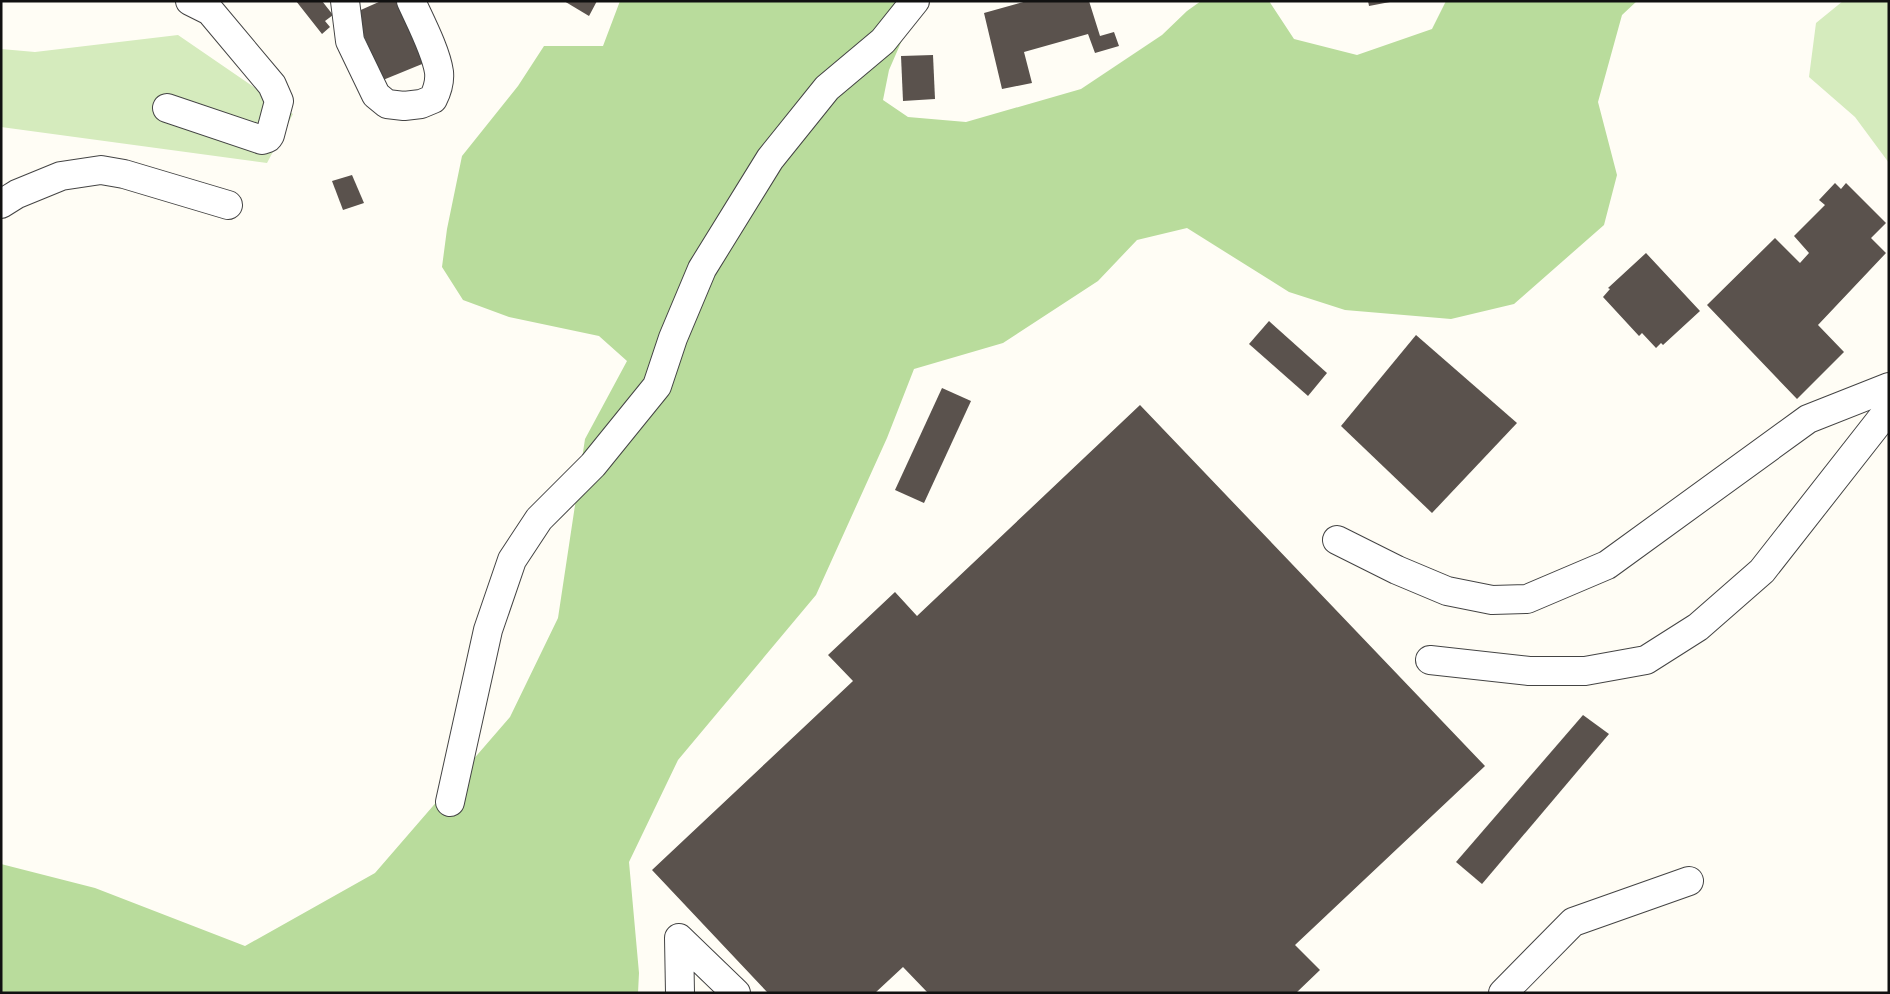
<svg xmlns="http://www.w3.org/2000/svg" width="1890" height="994" viewBox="0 0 1890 994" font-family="'PT Serif',serif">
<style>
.green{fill:#d5ebbd}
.forest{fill:#b9dc9c}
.building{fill:#5a524d}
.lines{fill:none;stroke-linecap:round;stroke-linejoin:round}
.minor-casing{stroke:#444;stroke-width:30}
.minor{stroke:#fff;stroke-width:28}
</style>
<rect width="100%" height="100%" fill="#fffdf5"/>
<g class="green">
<polygon points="1843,1 1889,1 1889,163 1855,117 1809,77 1816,23"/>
<polygon points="178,35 293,114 267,163 1,127 1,49 35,52"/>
</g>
<polygon class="forest" points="620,1 919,1 889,70 883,100 908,117 966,122 1081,89 1162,35 1187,11 1201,1 1269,1 1294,39 1357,55 1432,29 1446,1 1637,1 1622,15 1598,102 1617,175 1604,225 1514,304 1451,319 1345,310 1289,292 1187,228 1137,240 1098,281 1003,343 914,369 887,438 816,595 678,760 629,862 639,973 638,993 1,993 1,864 95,888 245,946 375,873 510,717 558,618 585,439 627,361 599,336 509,317 463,300 442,267 447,229 462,156 518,86 544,46 603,46"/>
<g class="building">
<polygon points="296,1 322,1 333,15 325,21 330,27 322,34"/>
<polygon points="381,1 400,1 427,62 383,80 354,13"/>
<polygon points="564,1 597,1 589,16"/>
<polygon points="1027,1 1089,1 1100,36 1114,32 1119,46 1095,53 1088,34 1024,52 1032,83 1002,89 984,13"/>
<polygon points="1368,1 1390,1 1390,2 1369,6"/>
<polygon points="933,55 935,99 903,101 901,56"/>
<polygon points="352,175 364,203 343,210 332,181"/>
<polygon points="1835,183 1841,189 1846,183 1886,223 1871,238 1886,253 1818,325 1844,352 1797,399 1707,305 1775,238 1800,263 1809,253 1794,236 1825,205 1819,200"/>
<polygon points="1646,253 1700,311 1663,345 1661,343 1656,348 1642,333 1639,336 1603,297 1610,289 1608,288"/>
<polygon points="1269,321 1327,373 1308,396 1249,344"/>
<polygon points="1416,335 1517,423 1432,513 1341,426"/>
<polygon points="942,388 971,401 924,503 895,490"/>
<polygon points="1140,405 1485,766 1295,945 1320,970 1296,993 928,993 903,967 875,993 768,993 652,870 853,681 828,655 895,592 917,616"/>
<polygon points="1583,715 1609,734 1482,884 1456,862"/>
</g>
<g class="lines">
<g class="minor-casing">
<g id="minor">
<path d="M345 1 350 41 376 95 387 104 404 106 421 104 433 99C437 91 440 81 439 72 436 51 420 21 411 1"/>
<polyline points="167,108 262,140 268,138 270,135 279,101 272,85 210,11 190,1"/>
<polyline points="1,204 17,194 61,176 101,170 124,174 228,205"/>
<polyline points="1337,540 1397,570 1447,591 1492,600 1527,599 1607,565 1808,419 1889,387"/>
<polyline points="1430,660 1529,671 1585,671 1646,660 1698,627 1762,571 1889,409"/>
<polyline points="450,802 488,630 512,560 539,519 593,465 657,386 673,338 702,269 770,159 827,88 883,41 915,1"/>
<polyline points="680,993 679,938 736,993"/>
<polyline points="1503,993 1573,922 1689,881"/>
</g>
</g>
<use href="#minor" class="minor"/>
</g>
<rect width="1890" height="994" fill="none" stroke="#111111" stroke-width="5"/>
</svg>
